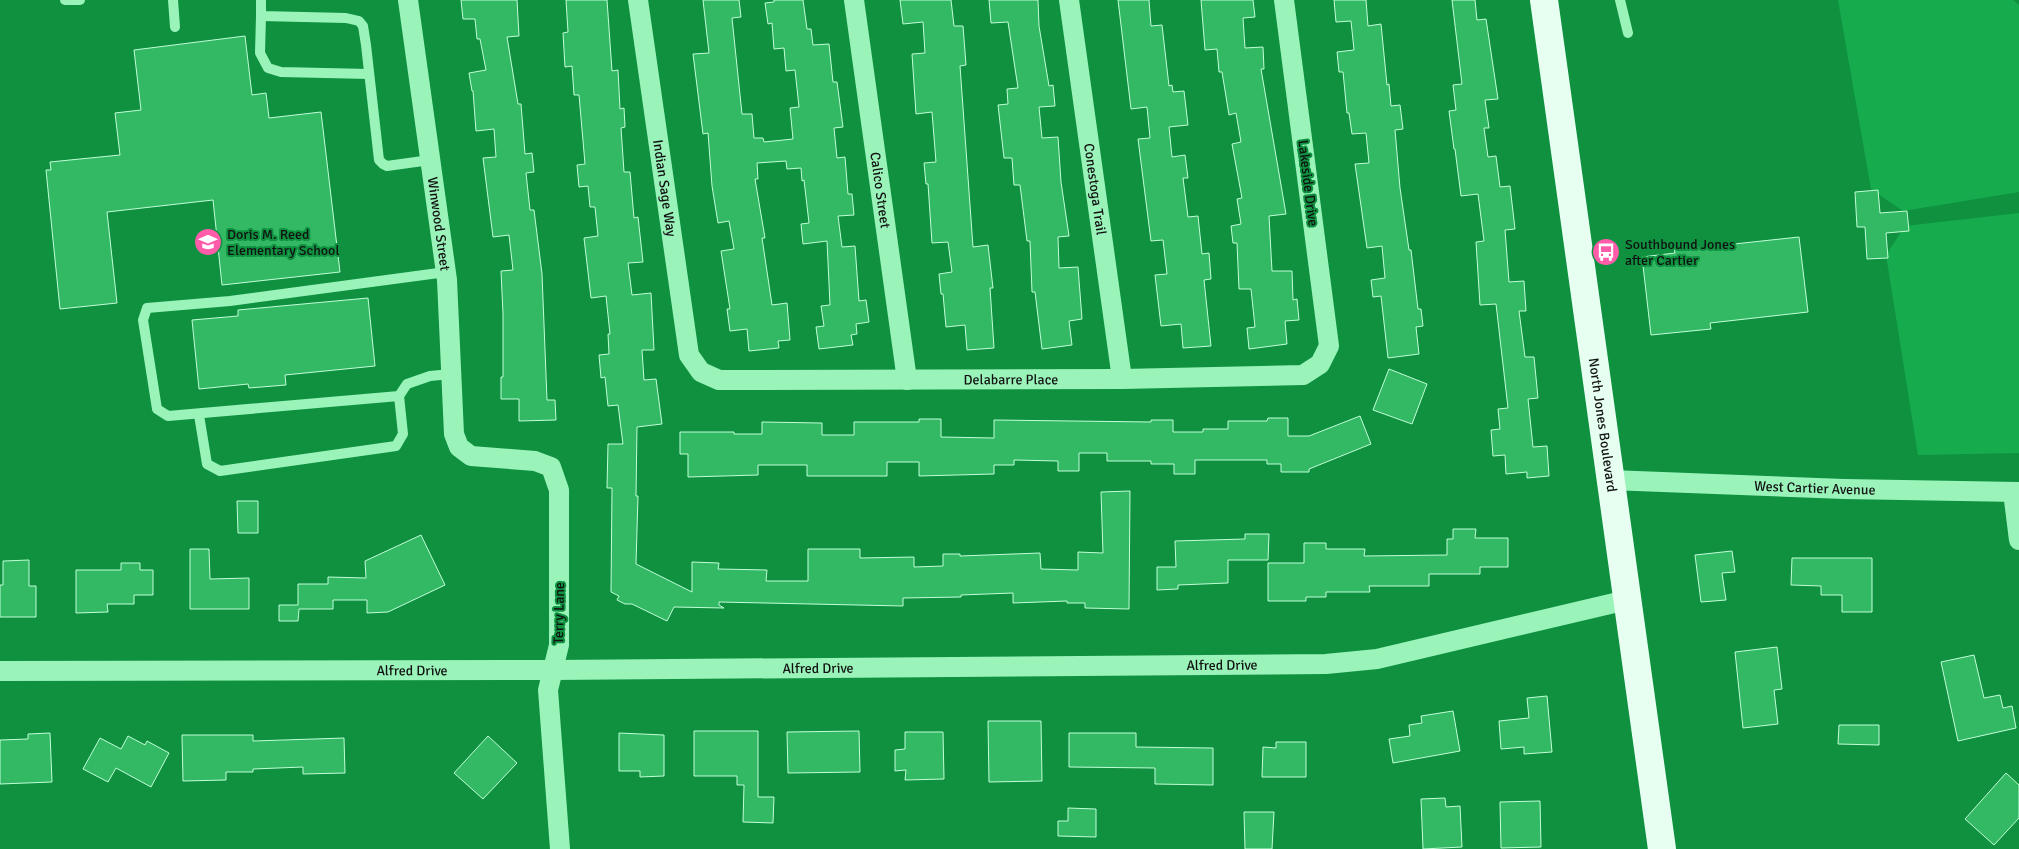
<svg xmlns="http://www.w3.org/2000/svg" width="2019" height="849" viewBox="0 0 2019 849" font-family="Signika,sans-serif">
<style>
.pitch{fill:#16ac4d}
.building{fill:#33b964;stroke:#c1fed7}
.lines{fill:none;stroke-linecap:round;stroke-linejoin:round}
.lane{stroke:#9af4ba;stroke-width:10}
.street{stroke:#9af4ba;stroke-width:20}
.primary{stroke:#e6fff1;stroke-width:28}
.labels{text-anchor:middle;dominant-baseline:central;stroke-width:4;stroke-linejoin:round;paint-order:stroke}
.street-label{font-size:14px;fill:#111;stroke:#0f9140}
.poi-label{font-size:14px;fill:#111;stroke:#0f9140;text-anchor:start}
</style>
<rect width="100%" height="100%" fill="#0f9140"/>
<g class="pitch">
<polygon points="1838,0 2013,0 2019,5 2019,192 1903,211 1871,189"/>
<polygon points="2019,213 2019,453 1918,455 1886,255 1905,226"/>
</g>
<g class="building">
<polygon points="461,0 517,0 519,36 507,37 518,104 521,104 525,154 532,153 534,172 526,173 530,210 534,210 542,274 547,400 555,400 556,420 519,421 519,399 501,399 501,377 503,377 503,314 501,271 513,270 509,235 493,237 483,158 496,157 494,129 476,131 473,91 472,91 469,73 486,70 480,39 477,39 475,19 463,19"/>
<polygon points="566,0 607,0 612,71 618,70 620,109 624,108 625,127 621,128 624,172 630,172 634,218 638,217 643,262 628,263 632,295 651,293 654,350 642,350 644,380 656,379 662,424 637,427 636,496 638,496 636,564 692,592 692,562 719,563 718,569 767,570 766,581 808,581 808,549 860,549 860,558 914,557 914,567 943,566 943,554 960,554 960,556 1040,553 1041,569 1078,570 1078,552 1103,553 1101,492 1130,491 1129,609 1085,608 1085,603 1067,603 1067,601 1013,603 1013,593 961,595 961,597 903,598 903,606 719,602 719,605 724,608 674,607 667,621 632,604 625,604 617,600 619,596 611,592 612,488 607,488 608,444 623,444 618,405 608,406 605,377 601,378 599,355 609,354 608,334 610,334 606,296 591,298 584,238 598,236 595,207 590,207 588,186 579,187 577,165 585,164 579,95 574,95 572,66 565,67 563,33 568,32"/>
<polygon points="703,0 739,0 741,17 732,18 742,114 752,114 754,138 763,138 764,142 793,139 790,108 799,107 795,70 786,71 784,48 774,49 772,23 768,24 765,3 774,2 774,0 803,0 807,29 811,29 813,45 829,44 833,82 837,82 843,127 834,128 837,158 845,157 848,194 852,194 854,215 838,216 842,247 855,246 859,301 866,300 869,322 856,324 857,334 851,335 853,345 819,349 816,327 824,326 821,306 830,305 827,241 803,244 801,224 809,223 804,180 802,181 801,168 787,169 786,161 757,163 758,179 755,179 765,238 762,238 772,305 787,303 790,340 778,341 779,348 749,351 747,329 730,331 727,309 730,309 721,251 734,249 729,221 718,223 712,186 708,133 703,134 693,54 709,53"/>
<polygon points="900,0 951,0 954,26 963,26 966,65 960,66 973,247 988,245 993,288 990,288 994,348 967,350 965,325 946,327 943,294 941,294 939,274 952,272 948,242 932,243 928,184 926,184 924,163 936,162 932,112 916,114 912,54 925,53 923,22 903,24"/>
<polygon points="989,0 1038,0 1039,26 1049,86 1053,85 1055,106 1039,107 1042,138 1058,137 1061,182 1069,236 1058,237 1059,268 1078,267 1082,319 1069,321 1072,345 1042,349 1035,292 1032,292 1030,241 1027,241 1020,185 1014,185 1012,158 1004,158 998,105 1008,104 1007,89 1018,88 1008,22 991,23"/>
<polygon points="1118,0 1149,0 1151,26 1162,25 1169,86 1172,85 1173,92 1184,91 1188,125 1169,127 1172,157 1185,155 1188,178 1183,178 1188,217 1198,216 1202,254 1209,253 1211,279 1204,280 1211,346 1183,348 1181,324 1161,326 1155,275 1167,274 1163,240 1151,241 1138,139 1150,138 1147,107 1131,109"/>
<polygon points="1201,0 1253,0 1255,17 1243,18 1245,48 1263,47 1264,69 1261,69 1286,214 1269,216 1272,271 1292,271 1293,300 1297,299 1299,320 1285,321 1287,344 1249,349 1247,328 1255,327 1251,289 1239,289 1237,243 1233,243 1231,226 1241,224 1237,199 1242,198 1232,144 1241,142 1236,113 1229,115 1222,72 1219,72 1217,49 1205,50"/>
<polygon points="1334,0 1366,0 1368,26 1381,24 1387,85 1389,84 1391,106 1400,105 1403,129 1395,130 1400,188 1409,250 1411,250 1418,309 1421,309 1423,326 1416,327 1419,354 1388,358 1381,296 1373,297 1371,280 1385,278 1382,246 1367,248 1355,164 1369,163 1366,133 1352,134 1349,113 1347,113 1343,72 1339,72 1337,52 1354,50 1351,21 1336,22"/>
<polygon points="1452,0 1475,0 1477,20 1486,19 1498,99 1485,100 1489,128 1484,128 1488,157 1496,156 1500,187 1510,186 1515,229 1505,230 1509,282 1524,281 1526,311 1519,311 1525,357 1534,357 1538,398 1528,399 1533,447 1547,446 1549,476 1527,478 1527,472 1506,474 1505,455 1493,456 1491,430 1500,429 1498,409 1508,408 1496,304 1480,305 1476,242 1484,241 1478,194 1461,196 1455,149 1454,149 1449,111 1456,110 1453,85 1462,84"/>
<polygon points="245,36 252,95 266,93 269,118 321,112 340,272 222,285 213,200 107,212 117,303 60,309 46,170 51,170 50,162 120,155 115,113 141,110 134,50"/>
<polygon points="1878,190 1880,213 1907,211 1909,231 1886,233 1888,258 1867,259 1865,227 1857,227 1855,192"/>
<polygon points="1799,237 1808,312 1710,323 1711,329 1651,335 1642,257 1675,253 1674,247 1697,245 1697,248"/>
<polygon points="368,298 375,366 285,375 286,385 249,388 248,384 199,389 192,320 238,316 238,310"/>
<polygon points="1389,369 1427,384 1412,424 1373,410"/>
<polygon points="1360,416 1371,444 1309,469 1309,472 1281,472 1281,464 1267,464 1267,460 1195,460 1195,474 1174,474 1174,464 1151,464 1151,461 1107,461 1107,453 1079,453 1079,471 1058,471 1058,461 1014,460 1014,465 994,465 994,474 919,476 919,462 887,462 887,476 807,476 807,465 758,465 758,475 688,477 688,454 680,454 680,432 734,432 734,434 762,434 762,422 822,423 822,435 854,435 854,422 919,422 919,419 941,419 941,437 994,438 994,420 1151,422 1151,420 1173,420 1173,432 1203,432 1203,429 1228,429 1228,421 1267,421 1268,418 1288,418 1288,436 1309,436"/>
<polygon points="237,501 258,501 258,533 238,533"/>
<polygon points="1453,529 1476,529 1475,538 1508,538 1508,567 1480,567 1480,574 1429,574 1429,586 1369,586 1370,592 1326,592 1326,597 1306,597 1306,601 1268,601 1268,563 1304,563 1304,543 1326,543 1326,549 1365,549 1364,556 1447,555 1447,539 1453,539"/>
<polygon points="1245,534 1269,534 1268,560 1228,560 1228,583 1178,585 1178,589 1157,590 1157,567 1176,567 1175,541 1245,539"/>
<polygon points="421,535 445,585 388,612 367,613 367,600 333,600 333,609 299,609 298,621 279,621 279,605 298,605 298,584 328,584 328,577 366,578 365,561"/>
<polygon points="190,549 209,549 210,579 249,578 249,609 190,609"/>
<polygon points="1732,551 1735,572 1722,573 1726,600 1701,602 1695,555"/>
<polygon points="1792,558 1872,558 1872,612 1842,612 1842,595 1821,595 1821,586 1791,585"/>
<polygon points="29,560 29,586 36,586 36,617 0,617 0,585 3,585 3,561"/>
<polygon points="121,563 140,563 140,570 153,570 153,595 134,595 134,604 107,604 108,612 76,613 76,570 121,570"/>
<polygon points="1777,647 1782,689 1774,690 1778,724 1743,728 1735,652"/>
<polygon points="1974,655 1984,698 2000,695 2003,708 2012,706 2016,728 1958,741 1941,662"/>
<polygon points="1547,696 1552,752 1524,754 1524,747 1501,749 1499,721 1529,718 1527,698"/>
<polygon points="1453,711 1460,751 1393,763 1389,739 1410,736 1409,725 1422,723 1421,716"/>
<polygon points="988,721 1041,721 1042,781 989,782"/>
<polygon points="1839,725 1879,725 1879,745 1838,744"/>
<polygon points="694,731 758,731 758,797 774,797 773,823 743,822 744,785 737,785 737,776 694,776"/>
<polygon points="859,731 860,772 788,773 787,732"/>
<polygon points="905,732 943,732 944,779 905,780 906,770 895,771 895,750 905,749"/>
<polygon points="50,733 52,782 0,784 0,740 28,739 28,734"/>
<polygon points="619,733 664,735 664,776 640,777 640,771 619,771"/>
<polygon points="1069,733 1136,733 1136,747 1213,748 1213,785 1155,784 1155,768 1069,767"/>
<polygon points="182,735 253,735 253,741 344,738 345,773 303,774 303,767 253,769 253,772 226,772 226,780 183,781"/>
<polygon points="128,736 145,745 147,741 169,753 151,787 116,768 108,782 83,769 100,738 121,749"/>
<polygon points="488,736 517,763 483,799 454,773"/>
<polygon points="1276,742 1306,742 1306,777 1262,777 1263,747 1276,748"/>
<polygon points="2006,773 2019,785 2019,818 1994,845 1965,819"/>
<polygon points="1445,798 1446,807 1460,806 1462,847 1423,849 1421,799"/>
<polygon points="1540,801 1541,847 1501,848 1500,802"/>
<polygon points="1068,808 1096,809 1096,837 1058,836 1058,821 1068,821"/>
<polygon points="1244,812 1274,812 1272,849 1245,849"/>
</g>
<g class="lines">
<g class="lane">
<polyline points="65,0 80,0"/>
<polyline points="173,0 175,27"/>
<polyline points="261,0 261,16 346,18 359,21 363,26 366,45 379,160 383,164 387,166 430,160"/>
<polyline points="1620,0 1628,33"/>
<polyline points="261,16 260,53 268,68 281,72 369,74"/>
<polyline points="446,272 230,301 147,308 143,320 157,409 168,416 399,396 407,384 430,376 451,374"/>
<polyline points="199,415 207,464 220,471 396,446 403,434 399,396"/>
</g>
<g class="street">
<path id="s1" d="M408 0 447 280 454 434 459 447 471 456 535 461 551 467 559 490V645L548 690 560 849"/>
<path id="s2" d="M638 0 689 355 701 372 719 380 1122 379 1303 375 1320 364 1329 346 1284 0"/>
<path id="s3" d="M854 0 907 380"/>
<path id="s4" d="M1069 0 1122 379"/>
<path id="s5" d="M1610 480 1844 489 2019 492"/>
<polyline points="2013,492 2019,540"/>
<path id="s6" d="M0 671 553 670 1326 664 1377 659 1627 600"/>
</g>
<path class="primary" id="s7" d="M1544 0 1662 849"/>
</g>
<defs>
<g id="school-disc" transform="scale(1.4375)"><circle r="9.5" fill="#ff5ca9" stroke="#0f9140"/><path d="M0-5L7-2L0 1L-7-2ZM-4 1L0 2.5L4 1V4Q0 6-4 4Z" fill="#fff"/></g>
<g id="bus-disc" transform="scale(1.4375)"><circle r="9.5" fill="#ff5ca9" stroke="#0f9140"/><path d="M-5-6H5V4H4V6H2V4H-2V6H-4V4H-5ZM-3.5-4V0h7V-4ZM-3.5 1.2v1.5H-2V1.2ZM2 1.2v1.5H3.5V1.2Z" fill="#fff"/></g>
</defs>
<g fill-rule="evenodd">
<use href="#school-disc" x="208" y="242"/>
<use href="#bus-disc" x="1606" y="252"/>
</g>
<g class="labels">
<g class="street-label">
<text transform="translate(1308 183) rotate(83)">Lakeside Drive</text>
<text stroke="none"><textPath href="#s2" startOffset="190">Indian Sage Way</textPath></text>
<text stroke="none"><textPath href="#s4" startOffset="191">Conestoga Trail</textPath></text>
<text stroke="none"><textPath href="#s3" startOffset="192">Calico Street</textPath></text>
<text stroke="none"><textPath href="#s1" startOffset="226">Winwood Street</textPath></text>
<text stroke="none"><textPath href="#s2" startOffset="691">Delabarre Place</textPath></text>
<text stroke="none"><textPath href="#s7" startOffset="429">North Jones Boulevard</textPath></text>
<text stroke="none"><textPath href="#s5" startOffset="205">West Cartier Avenue</textPath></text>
<text transform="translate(559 613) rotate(-89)">Terry Lane</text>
<text stroke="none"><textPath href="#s6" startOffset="1222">Alfred Drive</textPath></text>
<text stroke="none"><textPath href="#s6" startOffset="818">Alfred Drive</textPath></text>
<text stroke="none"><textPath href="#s6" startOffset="412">Alfred Drive</textPath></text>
</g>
<g class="poi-label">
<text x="227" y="234">Doris M. Reed<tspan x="227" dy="16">Elementary School</tspan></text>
<text x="1625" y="244">Southbound Jones<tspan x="1625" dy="16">after Cartier</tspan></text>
</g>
</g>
</svg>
